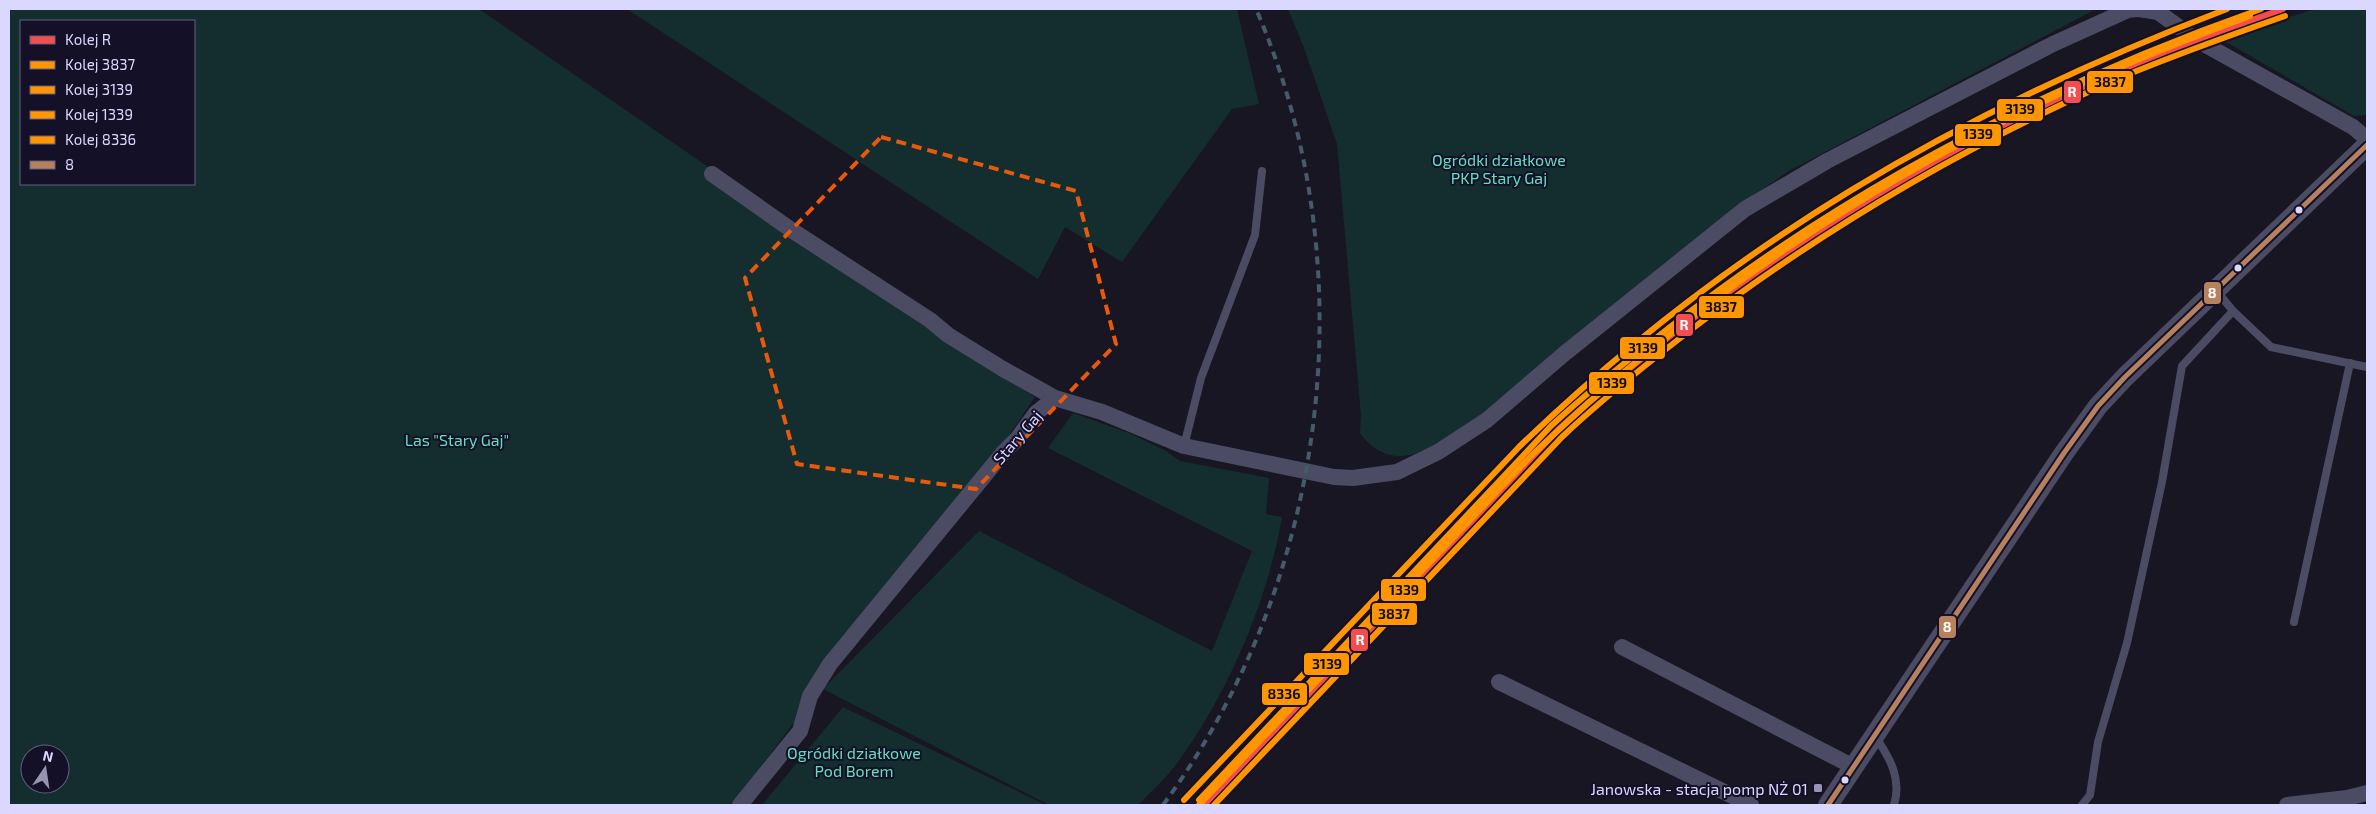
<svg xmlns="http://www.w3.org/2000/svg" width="2376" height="814" viewBox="0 0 2376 814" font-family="'Exo 2',sans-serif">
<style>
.green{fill:#142e2f;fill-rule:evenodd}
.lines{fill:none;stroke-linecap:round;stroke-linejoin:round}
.service{stroke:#4b4b63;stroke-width:8}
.minor{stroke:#4b4b63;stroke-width:16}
.tertiary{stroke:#4b4b63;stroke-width:20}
.rail{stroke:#445b6c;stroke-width:4;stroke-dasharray:8 6;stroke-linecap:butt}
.bus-1-casing{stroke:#141028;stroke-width:9}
.bus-1{stroke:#b6815c;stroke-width:5}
.rail-1-casing{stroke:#141028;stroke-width:10}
.rail-2-casing{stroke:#141028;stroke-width:10}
.rail-3-casing{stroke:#141028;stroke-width:10}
.rail-4-casing{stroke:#141028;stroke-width:10}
.rail-5-casing{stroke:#141028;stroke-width:10}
.rail-1{stroke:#f54d4d;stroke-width:6}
.rail-2{stroke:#ff9500;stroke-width:6}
.rail-3{stroke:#ff9500;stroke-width:6}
.rail-4{stroke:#ff9500;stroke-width:6}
.rail-5{stroke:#ff9500;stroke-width:6}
.marked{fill:none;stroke:#e8590c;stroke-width:4;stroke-dasharray:10 6;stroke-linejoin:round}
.bus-dot{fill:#dbd8ff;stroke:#141028;stroke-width:2}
.poi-dot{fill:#9794b2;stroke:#141028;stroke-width:2}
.labels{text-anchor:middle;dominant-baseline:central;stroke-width:4;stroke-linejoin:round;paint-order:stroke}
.park-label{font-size:16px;fill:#62e0be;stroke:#141028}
.street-label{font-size:16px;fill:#dbd8ff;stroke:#141028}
.poi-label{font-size:16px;fill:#dbd8ff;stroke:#141028;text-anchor:end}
.line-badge{stroke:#141028;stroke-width:2}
.badge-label{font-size:14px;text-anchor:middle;font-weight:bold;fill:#fff}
.pale-badge-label{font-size:14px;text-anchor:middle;font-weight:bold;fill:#111}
</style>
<rect width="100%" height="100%" fill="#181622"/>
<g class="green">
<path d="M9 9H479L762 204 998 374 1035 397 1001 447 732 805H9ZM21 21H194V184H21ZM30 754H60V784H30Z"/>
<polygon points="627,9 1237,9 1259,104 1232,109 1122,262 1065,227 1038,279"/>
<path d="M1288 9H2096L1787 172 1745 202 1479 417C1443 441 1395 482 1360 433L1361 415 1337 144 1304 48Z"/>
<polygon points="2316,9 2367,9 2367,115 2354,116 2219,38"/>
<path d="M1073 413 1129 433 1166 451 1180 461 1269 478 1266 514 1282 517C1268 601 1226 698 1175 766 1164 780 1150 793 1138 805H1049L823 689 979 531 1212 651 1252 551 1048 448Z"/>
<polygon points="843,707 1046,805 762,805"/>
</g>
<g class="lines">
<g class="service">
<polyline points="2233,311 2271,347 2367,367"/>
<polyline points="1184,446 1201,378 1255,235 1262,171"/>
<polyline points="2294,622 2350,363"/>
<path d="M1875 736C1890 758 1902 779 1894 805"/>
<polyline points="2082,805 2090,795 2098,742 2127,643 2162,482 2182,366 2233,311 2216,290"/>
</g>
<g class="minor">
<polyline points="2139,9 2158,12 2195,39 2353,127 2367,139"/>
<polyline points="712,174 793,231 930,320 948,335 1003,369 1055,398 1102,412 1184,446 1334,477 1353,478 1397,472 1438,452 1487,420 1564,354 1745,209 1827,161 2053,44 2128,10 2137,9"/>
<polyline points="1622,647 1854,767"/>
<polyline points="1499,682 1751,805"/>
<polyline points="740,805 800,731 810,696 830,664 1003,453 1017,439 1036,413 1055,398"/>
<polyline points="2287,805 2347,798 2367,793"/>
</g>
<polyline class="tertiary" points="1828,805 2064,453 2098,406 2125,377 2367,145"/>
<path class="rail" d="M1163 805C1329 580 1368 267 1256 9"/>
<g class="bus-1-casing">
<polyline id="bus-1" points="1828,805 2064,453 2098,406 2125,377 2367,145"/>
</g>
<use href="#bus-1" class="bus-1"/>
<g class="rail-1-casing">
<path id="rail-1" d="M1204 805 1557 431C1594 396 1634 365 1674 333 1809 229 1956 142 2112 74 2168 49 2226 29 2283 9"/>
</g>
<g class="rail-2-casing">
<path id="rail-2" d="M1214 805 1562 437C1599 402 1639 370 1679 339 1813 235 1960 148 2115 80 2171 56 2228 36 2285 16"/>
</g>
<g class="rail-3-casing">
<path id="rail-3" d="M1199 800 1551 426C1589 391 1629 359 1670 327 1848 188 2048 84 2261 9"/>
</g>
<g class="rail-4-casing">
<path id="rail-4" d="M1199 805 1530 457C1687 305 1869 182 2068 90 2127 63 2188 39 2250 16"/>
</g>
<g class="rail-5-casing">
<path id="rail-5" d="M1184 800 1519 447C1727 246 1958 111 2227 9"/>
</g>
<use href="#rail-1" class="rail-1"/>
<use href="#rail-2" class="rail-2"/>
<use href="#rail-3" class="rail-3"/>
<use href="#rail-4" class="rail-4"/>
<use href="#rail-5" class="rail-5"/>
</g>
<path class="marked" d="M881 137 1076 191 1116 344 976 489 797 464 745 278Z"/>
<g class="bus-dot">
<circle cx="2299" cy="210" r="4.5"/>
<circle cx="2238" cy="268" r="4.5"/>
<circle cx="1845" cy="780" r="4.5"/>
</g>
<rect class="poi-dot" x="1813" y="783" width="10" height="10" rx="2.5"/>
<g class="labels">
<g class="park-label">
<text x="1499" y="159">Ogródki działkowe<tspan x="1499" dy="18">PKP Stary Gaj</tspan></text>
<text x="457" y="439">Las "Stary Gaj"</text>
<text x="854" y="752">Ogródki działkowe<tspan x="854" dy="18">Pod Borem</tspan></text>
</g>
<g class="street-label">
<text transform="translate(1017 437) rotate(-49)">Stary Gaj</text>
</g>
<g class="poi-label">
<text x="1808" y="788">Janowska - stacja pomp NŻ 01</text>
</g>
</g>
<g class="line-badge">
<rect x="2086" y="70" width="48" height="24" rx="5" fill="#ff9500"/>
<rect x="2063" y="80" width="19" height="24" rx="5" fill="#f54d4d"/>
<rect x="1996" y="98" width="48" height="24" rx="5" fill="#ff9500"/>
<rect x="1954" y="123" width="48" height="24" rx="5" fill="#ff9500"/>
<rect x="2203" y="281" width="19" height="24" rx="5" fill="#b6815c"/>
<rect x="1698" y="295" width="47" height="24" rx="5" fill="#ff9500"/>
<rect x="1675" y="313" width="19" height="24" rx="5" fill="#f54d4d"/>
<rect x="1619" y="336" width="47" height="24" rx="5" fill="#ff9500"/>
<rect x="1588" y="371" width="47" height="24" rx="5" fill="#ff9500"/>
<rect x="1380" y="578" width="47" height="24" rx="5" fill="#ff9500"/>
<rect x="1371" y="602" width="47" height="24" rx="5" fill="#ff9500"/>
<rect x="1938" y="615" width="19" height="24" rx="5" fill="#b6815c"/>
<rect x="1350" y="628" width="19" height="24" rx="5" fill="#f54d4d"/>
<rect x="1303" y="652" width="47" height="24" rx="5" fill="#ff9500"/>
<rect x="1261" y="682" width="47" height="24" rx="5" fill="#ff9500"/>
</g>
<g class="badge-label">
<text x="2072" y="97">R</text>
<text x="2212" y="298">8</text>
<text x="1684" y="330">R</text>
<text x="1947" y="632">8</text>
<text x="1360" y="645">R</text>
</g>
<g class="pale-badge-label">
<text x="2110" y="87">3837</text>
<text x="2020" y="114">3139</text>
<text x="1978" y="139">1339</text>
<text x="1721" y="312">3837</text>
<text x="1643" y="353">3139</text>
<text x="1612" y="388">1339</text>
<text x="1404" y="595">1339</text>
<text x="1394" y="619">3837</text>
<text x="1327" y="669">3139</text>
<text x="1284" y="699">8336</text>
</g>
<rect width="2376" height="814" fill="none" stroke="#dbd8ff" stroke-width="20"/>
<rect x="20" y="20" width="175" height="165" fill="#141028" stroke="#64607e"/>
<rect x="30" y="36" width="25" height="8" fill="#f54d4d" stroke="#64607e"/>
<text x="65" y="45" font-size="15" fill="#dbd8ff">Kolej R</text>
<rect x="30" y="61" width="25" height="8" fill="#ff9500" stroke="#64607e"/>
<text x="65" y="70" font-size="15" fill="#dbd8ff">Kolej 3837</text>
<rect x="30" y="86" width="25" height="8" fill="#ff9500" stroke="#64607e"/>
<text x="65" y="95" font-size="15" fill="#dbd8ff">Kolej 3139</text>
<rect x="30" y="111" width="25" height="8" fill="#ff9500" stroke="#64607e"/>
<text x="65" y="120" font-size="15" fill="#dbd8ff">Kolej 1339</text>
<rect x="30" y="136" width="25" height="8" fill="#ff9500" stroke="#64607e"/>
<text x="65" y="145" font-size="15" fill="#dbd8ff">Kolej 8336</text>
<rect x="30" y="161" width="25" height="8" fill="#b6815c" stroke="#64607e"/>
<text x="65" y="170" font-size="15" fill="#dbd8ff">8</text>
<g transform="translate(45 769) rotate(13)"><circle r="24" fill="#141028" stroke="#64607e"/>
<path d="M0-4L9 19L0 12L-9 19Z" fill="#9794b2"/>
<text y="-8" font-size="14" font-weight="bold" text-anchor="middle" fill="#dbd8ff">N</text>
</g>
</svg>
